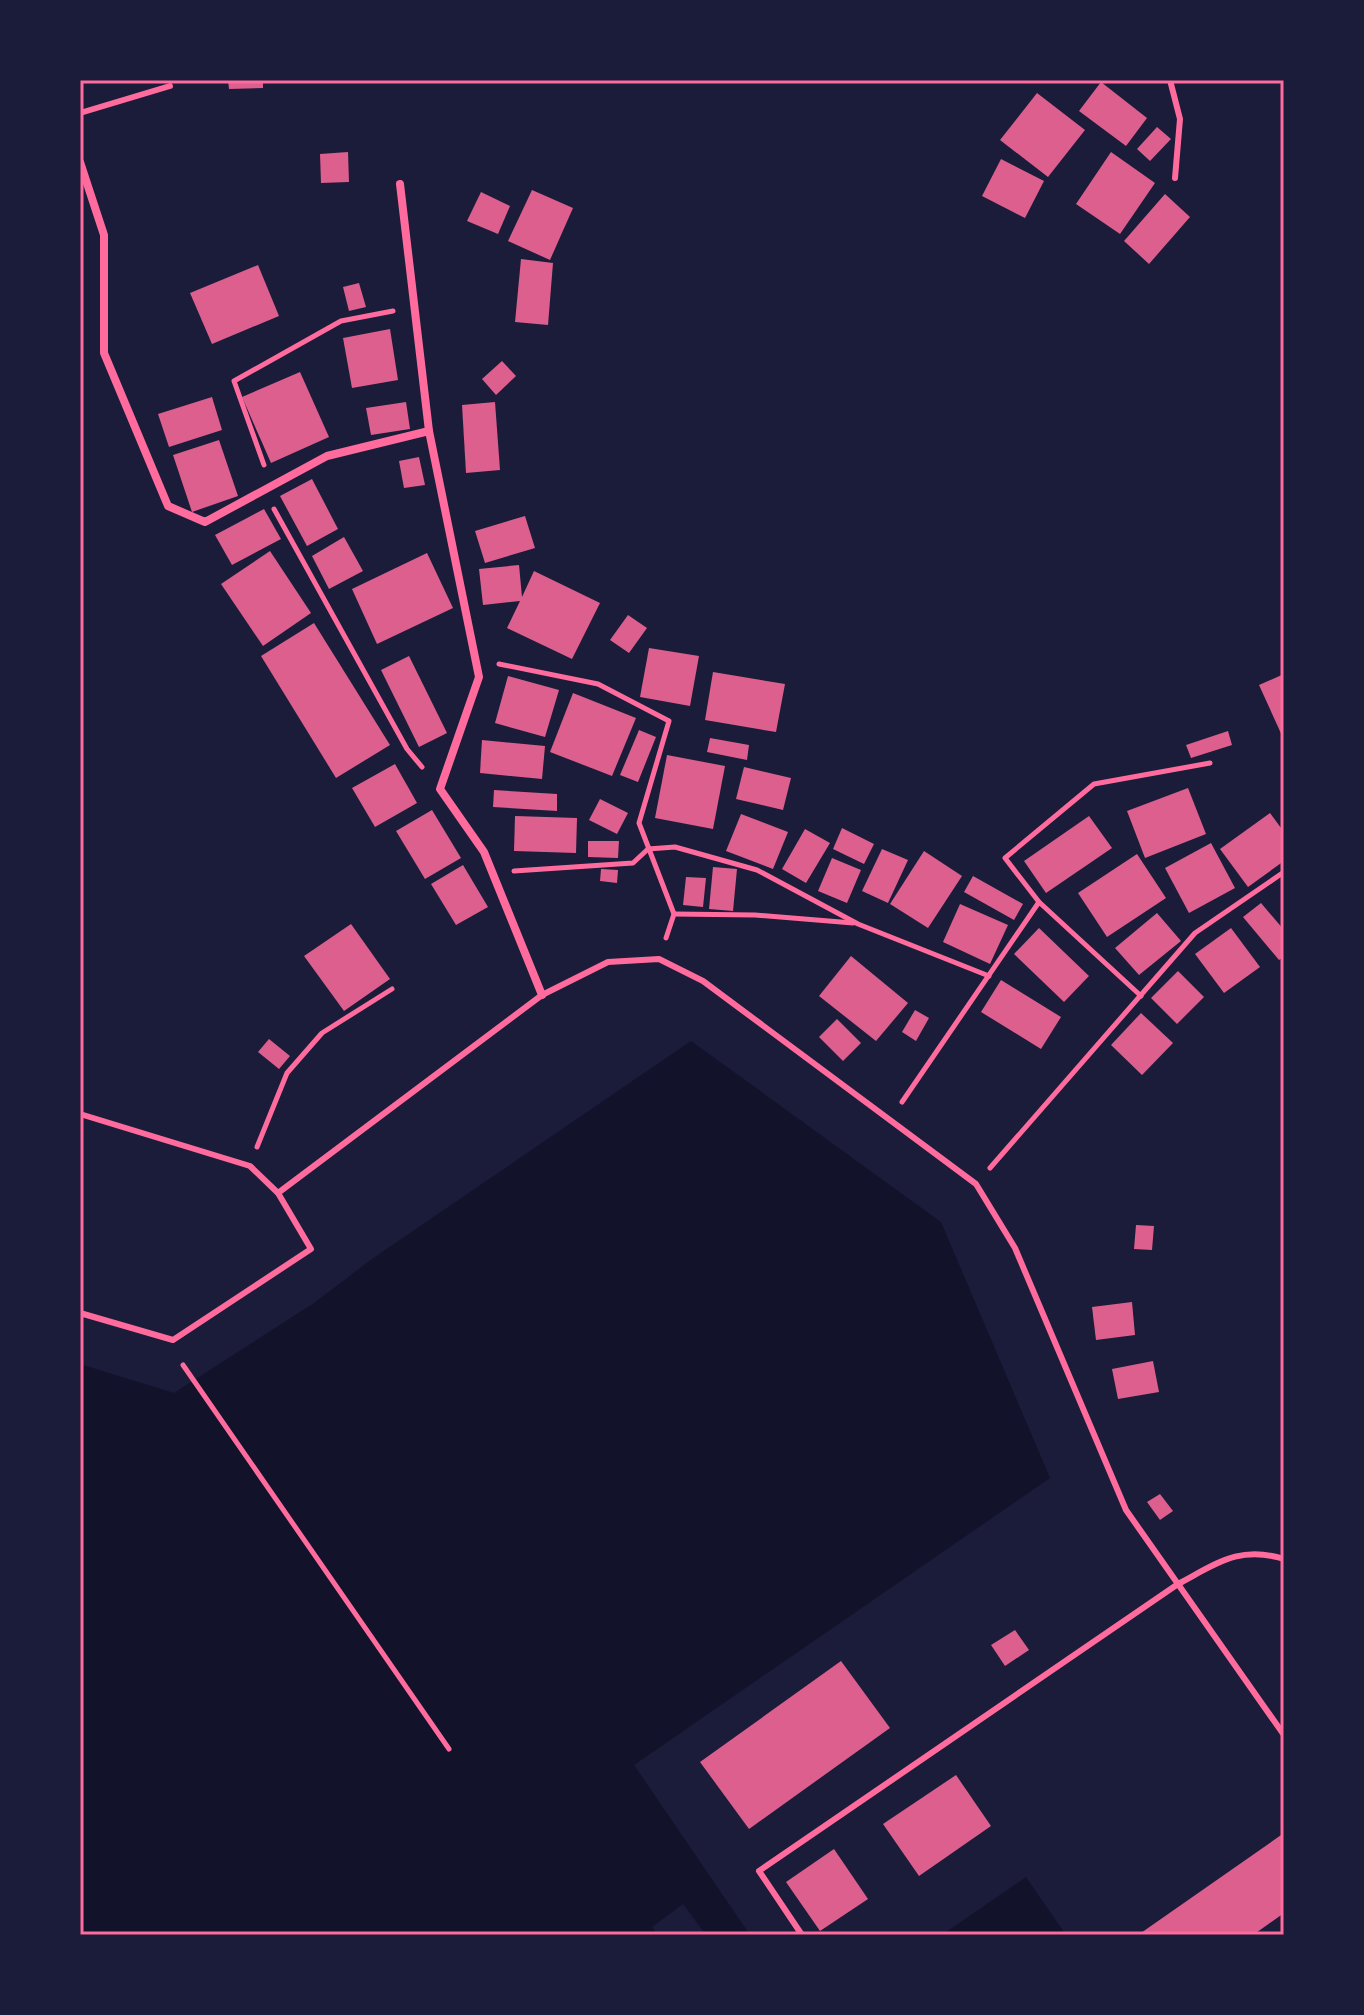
<svg xmlns="http://www.w3.org/2000/svg" width="1364" height="2015" viewBox="0 0 1364 2015" font-family="Barlow,sans-serif">
<style>
.water{fill:#12122b}
.pier{fill:#1b1b3a}
.building{fill:#dd5f8e}
.lines{fill:none;stroke-linecap:round;stroke-linejoin:round}
.path{stroke:#ff6b9d;stroke-width:5}
.service{stroke:#ff6b9d;stroke-width:6}
.minor{stroke:#ff6b9d;stroke-width:8}
.neatline{fill:none;stroke:#ff6b9d;stroke-width:3}
</style>
<rect width="100%" height="100%" fill="#1b1b3a"/>
<g class="water">
<polygon points="691,1041 941,1222 1050,1478 634,1765 750,1935 80,1935 80,1364 174,1393 314,1303 372,1259"/>
<polygon points="1026,1877 1066,1935 942,1935"/>
</g>
<polygon class="pier" points="683,1904 706,1935 658,1935 652,1927"/>
<g class="building">
<polygon points="228,80 263,80 263,88 229,89"/>
<polygon points="1101,82 1147,118 1126,146 1079,111"/>
<polygon points="1037,93 1085,130 1048,177 1000,140"/>
<polygon points="1157,127 1171,139 1150,161 1137,149"/>
<polygon points="348,152 349,182 321,183 320,154"/>
<polygon points="1111,152 1155,183 1120,234 1076,204"/>
<polygon points="1001,159 1044,181 1025,218 982,196"/>
<polygon points="532,190 573,208 550,260 508,241"/>
<polygon points="481,192 510,206 498,234 467,221"/>
<polygon points="1165,194 1190,217 1149,264 1124,241"/>
<polygon points="521,259 553,263 548,325 515,322"/>
<polygon points="258,265 279,316 212,344 190,293"/>
<polygon points="359,283 366,307 349,311 343,287"/>
<polygon points="390,329 398,380 352,388 343,338"/>
<polygon points="502,361 516,376 496,395 482,379"/>
<polygon points="300,372 329,437 271,463 242,397"/>
<polygon points="212,397 222,430 169,447 158,414"/>
<polygon points="406,402 410,429 371,435 366,408"/>
<polygon points="495,402 500,470 466,473 462,405"/>
<polygon points="219,440 238,496 192,512 173,455"/>
<polygon points="419,457 425,485 404,488 399,461"/>
<polygon points="312,479 338,529 307,546 280,496"/>
<polygon points="264,509 281,539 232,565 215,535"/>
<polygon points="525,516 535,548 485,563 475,531"/>
<polygon points="344,537 363,571 329,589 312,556"/>
<polygon points="270,551 311,613 263,646 221,584"/>
<polygon points="427,553 453,608 377,644 352,589"/>
<polygon points="519,565 522,597 534,571 600,603 572,659 507,628 520,601 483,605 479,569"/>
<polygon points="628,615 647,628 629,653 610,640"/>
<polygon points="314,623 390,745 336,778 261,656"/>
<polygon points="649,648 699,656 690,706 640,697"/>
<polygon points="409,656 447,733 419,747 381,670"/>
<polygon points="713,672 785,684 776,732 705,720"/>
<polygon points="1284,674 1284,740 1259,685"/>
<polygon points="508,676 559,690 545,737 495,723"/>
<polygon points="573,693 636,718 612,776 550,752"/>
<polygon points="639,730 656,737 638,782 620,775"/>
<polygon points="1228,731 1232,745 1191,758 1186,745"/>
<polygon points="710,738 749,745 747,760 707,752"/>
<polygon points="482,740 545,746 542,779 480,773"/>
<polygon points="667,755 725,766 713,829 655,818"/>
<polygon points="395,764 417,803 375,827 352,788"/>
<polygon points="744,767 791,778 783,810 736,799"/>
<polygon points="1188,788 1206,834 1145,858 1127,811"/>
<polygon points="494,790 557,794 557,811 493,807"/>
<polygon points="600,799 628,813 617,834 589,820"/>
<polygon points="432,810 461,858 425,879 396,831"/>
<polygon points="1270,813 1284,832 1284,861 1248,887 1220,849"/>
<polygon points="741,814 788,832 773,869 726,851"/>
<polygon points="515,816 577,818 576,853 514,851"/>
<polygon points="1089,816 1112,848 1046,893 1024,861"/>
<polygon points="842,828 874,844 864,864 833,849"/>
<polygon points="805,829 830,843 806,883 782,869"/>
<polygon points="588,841 619,841 618,858 588,857"/>
<polygon points="1211,843 1235,888 1189,913 1165,868"/>
<polygon points="882,849 908,860 888,903 862,891"/>
<polygon points="924,851 962,876 928,928 890,904"/>
<polygon points="1137,854 1166,898 1107,937 1078,893"/>
<polygon points="832,858 861,870 847,903 818,891"/>
<polygon points="463,865 488,907 456,925 431,884"/>
<polygon points="713,867 737,869 733,911 709,909"/>
<polygon points="601,869 618,870 617,883 600,881"/>
<polygon points="973,876 1023,904 1014,920 964,892"/>
<polygon points="686,877 706,878 703,907 683,905"/>
<polygon points="1261,903 1284,930 1284,957 1279,960 1243,917"/>
<polygon points="960,904 1008,925 990,964 943,942"/>
<polygon points="1157,913 1181,941 1139,975 1115,948"/>
<polygon points="351,924 390,979 344,1011 304,956"/>
<polygon points="1039,928 1089,976 1064,1002 1014,954"/>
<polygon points="1231,928 1260,967 1224,993 1195,954"/>
<polygon points="851,956 908,1003 876,1041 819,996"/>
<polygon points="1178,971 1204,997 1177,1024 1151,998"/>
<polygon points="1001,980 1061,1017 1041,1049 981,1012"/>
<polygon points="915,1010 929,1018 916,1041 902,1032"/>
<polygon points="1141,1013 1173,1043 1142,1075 1111,1045"/>
<polygon points="837,1019 861,1043 843,1061 819,1037"/>
<polygon points="269,1039 290,1056 279,1069 258,1052"/>
<polygon points="1136,1225 1154,1226 1152,1250 1134,1249"/>
<polygon points="1132,1302 1135,1335 1096,1340 1092,1307"/>
<polygon points="1153,1361 1159,1392 1118,1399 1112,1369"/>
<polygon points="1160,1494 1173,1511 1160,1520 1147,1502"/>
<polygon points="1015,1630 1029,1650 1005,1666 991,1645"/>
<polygon points="841,1661 890,1728 749,1829 700,1762"/>
<polygon points="956,1775 991,1826 919,1876 883,1824"/>
<polygon points="1284,1833 1284,1913 1253,1935 1138,1935"/>
<polygon points="834,1849 868,1899 820,1931 786,1882"/>
</g>
<g class="lines">
<g class="path">
<polyline points="264,465 234,381 341,321 393,311"/>
<polyline points="274,509 407,749 422,767"/>
<polyline points="499,664 598,684 669,721 639,823 674,914 666,938"/>
<polyline points="514,871 633,863 648,849 675,847 757,870 858,924 989,976"/>
<polyline points="1039,902 1005,858 1094,784 1210,763"/>
<polyline points="674,914 755,915 853,923"/>
<polyline points="902,1102 1039,902 1141,996"/>
<polyline points="257,1147 287,1073 322,1033 392,989"/>
<polyline points="990,1168 1195,933 1284,872"/>
<polyline points="183,1365 449,1749"/>
</g>
<g class="service">
<polyline points="1170,80 1180,119 1175,178"/>
<polyline points="80,113 170,86"/>
<polyline points="80,1114 250,1166 278,1193 311,1249 173,1340 80,1313"/>
<polyline points="278,1193 542,995 608,962 659,959 703,981 976,1184 1015,1248 1126,1510 1284,1735"/>
<path d="M802 1935 759 1871 1178 1584C1216 1564 1239 1545 1284 1559"/>
</g>
<g class="minor">
<polyline points="80,162 104,235 104,353 168,506 205,522 327,456 429,431"/>
<polyline points="400,184 429,431 479,677 440,789 484,852 542,995"/>
</g>
</g>
<rect width="1364" height="2015" fill="none" stroke="#1b1b3a" stroke-width="164"/>
<rect x="82" y="82" width="1200" height="1851" class="neatline"/>
</svg>
